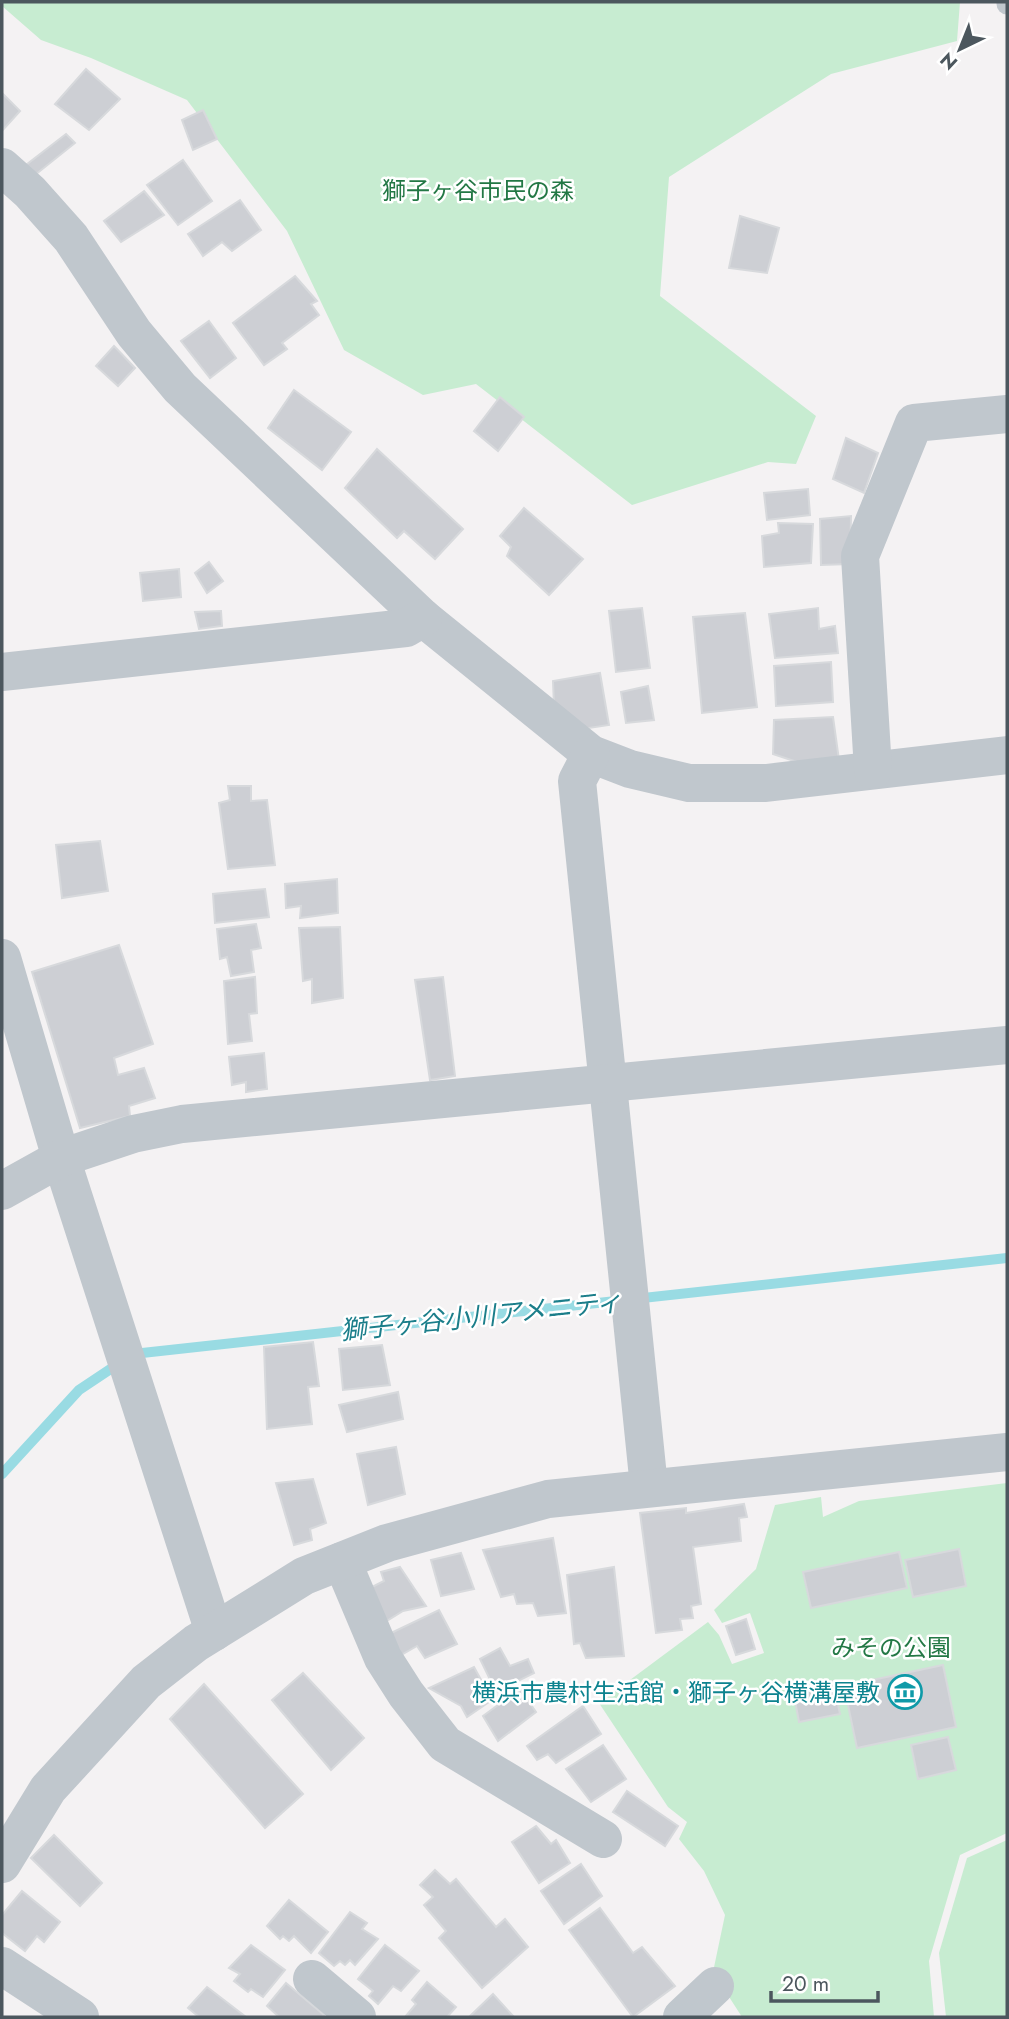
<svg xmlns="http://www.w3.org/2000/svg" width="1009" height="2019" viewBox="0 0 1009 2019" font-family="Jost,'Noto Sans JP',sans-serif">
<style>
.green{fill:#c7ecd1}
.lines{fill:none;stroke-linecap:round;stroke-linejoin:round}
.stream{stroke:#99dbe3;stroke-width:10}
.building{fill:#cdcfd4;stroke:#d7d9dc;stroke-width:2}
.lane{stroke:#c0c7cd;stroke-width:21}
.street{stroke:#c0c7cd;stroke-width:38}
.labels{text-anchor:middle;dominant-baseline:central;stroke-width:5;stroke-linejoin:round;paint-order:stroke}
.park-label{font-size:24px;fill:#237845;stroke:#fff}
.culture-label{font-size:24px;fill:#0d838f;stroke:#fff;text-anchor:end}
.water-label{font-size:26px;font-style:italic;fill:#1b7e8a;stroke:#fff}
</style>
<rect width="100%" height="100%" fill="#f4f2f3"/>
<g class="green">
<polygon points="2,2 960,2 957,41 831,74 669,177 660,296 816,416 796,464 768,462 632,505 476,384 423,395 344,350 287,231 187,100 91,58 41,40 2,6"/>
<polygon points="1007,1483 1007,1833 960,1855 929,1961 934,2017 742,2017 713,1972 725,1915 704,1871 679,1839 687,1822 668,1807 599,1703 708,1622 719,1635 732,1664 764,1653 750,1613 722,1623 714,1610 756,1569 775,1505 821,1497 823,1517 859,1501"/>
<polygon points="1007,1840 1007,2017 946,2017 939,1953 967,1858"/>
</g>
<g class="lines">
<polyline class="stream" points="2,1474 79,1390 133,1354 1007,1258"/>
</g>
<g class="building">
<polygon points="86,69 120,99 89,130 55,104"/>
<polygon points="2,93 20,111 2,131"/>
<polygon points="203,110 217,139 193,150 182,120"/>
<polygon points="66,134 75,143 35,175 26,165"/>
<polygon points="183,160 212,201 178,225 147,185"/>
<polygon points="144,191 164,215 121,242 104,221"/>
<polygon points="240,200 261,230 232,251 222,242 203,256 188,234"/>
<polygon points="740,216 779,228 767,273 729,268"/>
<polygon points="295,276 317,301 311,304 319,315 282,343 287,349 264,365 233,323"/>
<polygon points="209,321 236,358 210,378 181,341"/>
<polygon points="114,346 135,368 118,386 96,366"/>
<polygon points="294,390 351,432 322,470 268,428"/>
<polygon points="500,397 524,417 498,451 474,431"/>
<polygon points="846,438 878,453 864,493 833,479"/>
<polygon points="377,449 463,529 435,559 404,531 397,538 345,488"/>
<polygon points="808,489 810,515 767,520 764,493"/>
<polygon points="524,508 583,559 549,595 507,556 511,547 500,536"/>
<polygon points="851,516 850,564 821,565 820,519"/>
<polygon points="778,523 813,524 811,563 764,567 762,536 779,533"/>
<polygon points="209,562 223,581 207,593 195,573"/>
<polygon points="179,569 181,597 143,601 140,573"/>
<polygon points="642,608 650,668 616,672 609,611"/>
<polygon points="818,608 819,629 835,626 838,653 775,658 769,614"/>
<polygon points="221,611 222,626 199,629 195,612"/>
<polygon points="745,613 757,707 702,713 693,617"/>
<polygon points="831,662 833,702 776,706 774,666"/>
<polygon points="600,673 609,725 582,729 554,706 553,681"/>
<polygon points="648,686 654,720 626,723 621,692"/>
<polygon points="833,717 839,760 800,763 773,754 774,720"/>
<polygon points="228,786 251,786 251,801 267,800 275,865 228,869 219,803 230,800"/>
<polygon points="100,841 108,891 62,898 56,845"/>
<polygon points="337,879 338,913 300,918 301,906 286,908 285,884"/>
<polygon points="265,889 269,917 215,923 213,894"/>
<polygon points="256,924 261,948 251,950 254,972 231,976 227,957 220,959 217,929"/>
<polygon points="340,927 343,998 312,1003 312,979 303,981 299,928"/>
<polygon points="119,945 153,1044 114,1058 118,1075 144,1068 155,1098 129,1106 130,1116 80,1128 32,972"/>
<polygon points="255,977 257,1013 249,1014 252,1041 228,1044 224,981"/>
<polygon points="443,977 455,1076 430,1080 415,980"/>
<polygon points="264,1053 267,1089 246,1092 246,1082 232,1085 229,1057"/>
<polygon points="313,1342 319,1386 308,1387 312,1424 267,1429 264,1347"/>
<polygon points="382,1345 390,1385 343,1390 339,1349"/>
<polygon points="398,1392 403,1419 347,1432 339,1405"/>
<polygon points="396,1447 405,1494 368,1505 357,1454"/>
<polygon points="313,1479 326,1523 310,1529 312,1540 294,1545 276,1483"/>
<polygon points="744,1504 747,1517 739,1518 741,1541 693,1547 701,1604 691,1606 693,1618 680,1619 682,1630 656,1633 640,1513 686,1508 686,1513"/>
<polygon points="553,1538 566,1613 538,1616 533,1603 517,1604 514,1594 501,1597 483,1550"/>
<polygon points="959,1549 966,1586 913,1597 905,1560"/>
<polygon points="899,1552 907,1588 811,1608 803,1572"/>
<polygon points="461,1553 474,1589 441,1596 431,1560"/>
<polygon points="400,1567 426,1606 403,1611 385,1622 370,1588 384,1581 381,1572"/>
<polygon points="614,1567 624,1656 586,1658 580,1643 574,1644 567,1575"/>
<polygon points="439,1610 457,1644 425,1658 417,1646 401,1655 391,1633"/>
<polygon points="746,1619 755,1649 736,1655 726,1626"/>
<polygon points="500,1648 510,1666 528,1659 534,1673 496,1692 480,1659"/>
<polygon points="943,1665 956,1727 857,1748 844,1686"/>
<polygon points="474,1667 492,1700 467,1717 461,1706 429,1688"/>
<polygon points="303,1673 364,1738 331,1770 272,1700"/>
<polygon points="833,1681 840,1714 799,1722 793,1690"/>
<polygon points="204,1684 303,1794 265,1828 170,1719"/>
<polygon points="520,1689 536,1712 498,1741 483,1716"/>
<polygon points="583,1706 601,1734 556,1763 548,1754 537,1760 527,1746"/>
<polygon points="948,1737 956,1770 918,1779 911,1745"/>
<polygon points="603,1745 626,1779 591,1802 566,1769"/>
<polygon points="627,1791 678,1826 665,1846 613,1812"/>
<polygon points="536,1826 551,1844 556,1840 570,1863 539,1883 512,1842"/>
<polygon points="54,1835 102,1883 80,1906 31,1858"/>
<polygon points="581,1864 602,1896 564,1924 541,1891"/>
<polygon points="435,1870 450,1884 456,1879 496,1927 505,1919 528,1947 482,1988 439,1938 446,1931 424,1905 433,1897 420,1885"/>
<polygon points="22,1891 60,1922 44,1942 37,1936 25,1951 2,1933 2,1915"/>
<polygon points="289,1900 328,1932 311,1953 294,1936 289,1941 283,1936 280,1939 267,1926"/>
<polygon points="600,1908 633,1953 642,1947 675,1986 633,2017 569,1930"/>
<polygon points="350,1912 367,1923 362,1929 378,1939 355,1965 350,1960 345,1965 340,1961 334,1966 319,1953"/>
<polygon points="251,1945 285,1970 263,1997 251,1989 248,1992 234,1981 240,1974 229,1968"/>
<polygon points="385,1945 419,1971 401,1991 393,1986 378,2004 369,1996 373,1991 358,1979"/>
<polygon points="427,1982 456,2007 447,2017 405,2017 416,2004 412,2000"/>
<polygon points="286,1983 324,2015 322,2017 279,2017 267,2006"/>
<polygon points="207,1987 246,2017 199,2017 188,2008"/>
<polygon points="493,1994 514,2017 469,2017"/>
</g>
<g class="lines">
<polyline class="lane" points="1007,2 1007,4"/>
<g class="street">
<polyline points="2,167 30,192 71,238 134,333 180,388 423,618 591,754 630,769 689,783 766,783 1007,755"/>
<polyline points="2,672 406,628 423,618"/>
<polyline points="591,754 577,781 649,1487"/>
<polyline points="873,770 860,556 914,423 1007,414"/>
<polyline points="2,958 61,1158 214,1632"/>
<polyline points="2,1191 61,1158 133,1134 182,1124 1007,1045"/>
<polyline points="342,1561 383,1658 406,1694 445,1744 603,1839"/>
<polyline points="2,1864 48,1789 146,1682 196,1643 304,1576 387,1543 548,1499 1007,1452"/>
<polyline points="2,1966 80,2017"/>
<polyline points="312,1979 357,2017"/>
<polyline points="682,2017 715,1986"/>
</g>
</g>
<defs>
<g id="museum-ring" transform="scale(1.75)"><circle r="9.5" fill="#fff" stroke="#0f9aa8" stroke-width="1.5"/><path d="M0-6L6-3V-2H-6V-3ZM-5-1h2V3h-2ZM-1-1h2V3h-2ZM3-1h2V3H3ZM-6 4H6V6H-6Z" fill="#0f9aa8"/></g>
</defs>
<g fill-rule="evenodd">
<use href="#museum-ring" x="905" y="1692"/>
</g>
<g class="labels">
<g class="park-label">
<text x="478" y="190">獅子ヶ谷市民の森</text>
<text x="891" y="1647">みその公園</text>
</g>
<g class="culture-label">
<text x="880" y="1692">横浜市農村生活館・獅子ヶ谷横溝屋敷</text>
</g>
<g class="water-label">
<text transform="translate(481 1316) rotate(-6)">獅子ヶ谷小川アメニティ</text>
</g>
</g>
<rect width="1009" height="2019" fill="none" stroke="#4c575e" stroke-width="7"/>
<g transform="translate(960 49) rotate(223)" stroke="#ffffff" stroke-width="5" paint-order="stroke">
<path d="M0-5L12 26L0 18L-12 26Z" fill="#4c575e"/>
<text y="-10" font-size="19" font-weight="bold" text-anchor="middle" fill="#4c575e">N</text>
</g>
<path d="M771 1991v10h107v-10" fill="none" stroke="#4c575e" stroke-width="3.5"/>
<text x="782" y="1991" font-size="21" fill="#4c575e" stroke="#ffffff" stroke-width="5" paint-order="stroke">20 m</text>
</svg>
